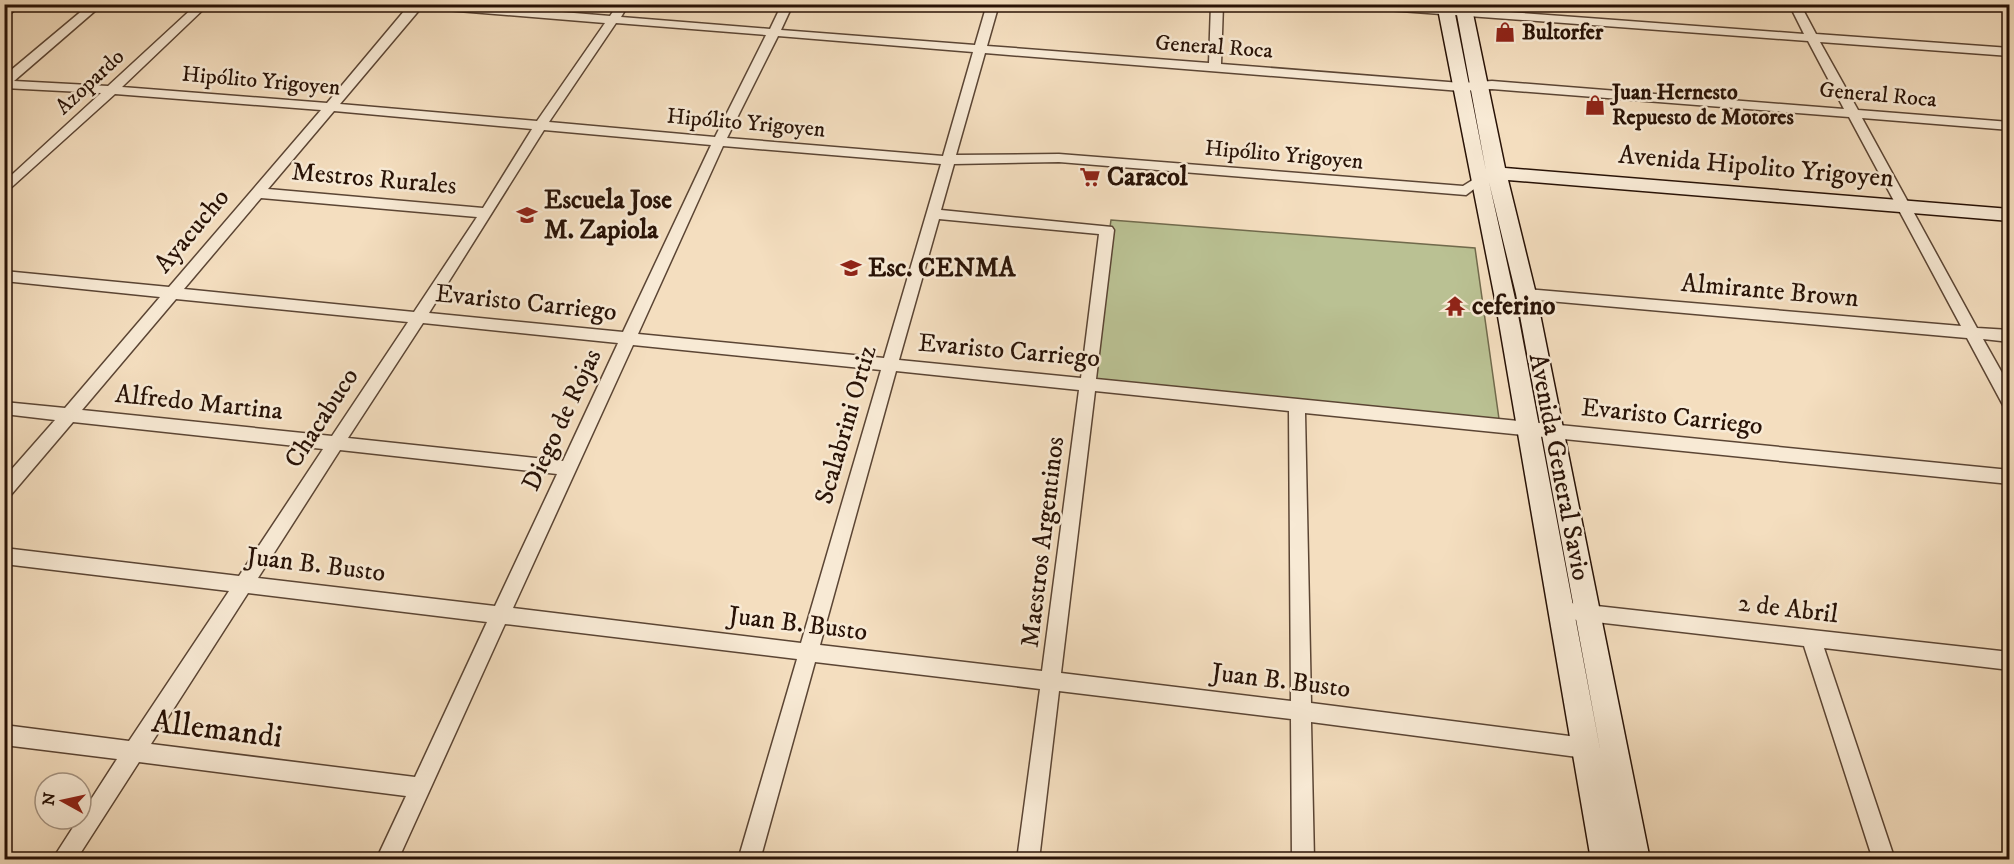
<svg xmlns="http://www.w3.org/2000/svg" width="2014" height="864" viewBox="0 0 2014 864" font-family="'IM FELL DW Pica',serif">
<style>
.green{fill:#bac193;stroke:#716a4c;stroke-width:1.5}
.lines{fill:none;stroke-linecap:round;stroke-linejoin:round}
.street-casing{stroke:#5b4534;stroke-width:3}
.secondary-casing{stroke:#281206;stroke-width:3}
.street{fill:#f8ead5;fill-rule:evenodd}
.secondary{fill:#f8ead5;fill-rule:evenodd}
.labels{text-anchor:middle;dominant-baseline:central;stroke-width:5;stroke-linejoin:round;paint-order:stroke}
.far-poi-label{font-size:22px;font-weight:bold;fill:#281206;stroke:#f8ead5;text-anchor:start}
.far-street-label{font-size:22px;fill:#281206;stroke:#f8ead5}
.street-label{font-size:26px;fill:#281206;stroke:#f8ead5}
.poi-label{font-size:26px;font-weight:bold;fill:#281206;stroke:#f8ead5;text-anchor:start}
.near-street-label{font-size:32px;fill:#281206;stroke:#f8ead5}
</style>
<rect width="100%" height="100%" fill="#f4debf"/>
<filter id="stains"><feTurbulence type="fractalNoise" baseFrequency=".00333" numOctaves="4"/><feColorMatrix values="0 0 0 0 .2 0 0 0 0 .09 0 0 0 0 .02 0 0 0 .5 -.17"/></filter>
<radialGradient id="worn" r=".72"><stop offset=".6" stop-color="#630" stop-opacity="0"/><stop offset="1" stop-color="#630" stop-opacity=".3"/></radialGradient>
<polygon class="green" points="1111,220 1475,248 1500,426 1088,384"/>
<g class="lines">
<g class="street-casing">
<g id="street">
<polygon points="10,4 23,4 4,18 4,9"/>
<path d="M90 4H103L14 81 108 86 197 4H209L122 87 327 103 410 4H465L610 16 618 4H629L621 17 770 29 782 4H793L781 30 975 45 987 4H999L987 46 1209 63 1211 4H1223L1221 64 1461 83 1492 81 1844 109 1808 41 1346 7 1341 4H1401L1804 34 1789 4H1800L1816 34 2010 48V56L1820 42 1858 110 2010 122V130L1862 118 1977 328 2010 330V342L1983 339 2010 387V409L2004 407 1967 338 1526 299 1519 294 1526 289 1961 326 1849 117 1492 89 1461 91 985 53 956 155 1059 154 1463 186 1479 176 1486 180 1466 195 1059 162 954 164 941 210 1112 227 1114 230 1096 379 2010 470V484L1305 413 1311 703 1585 738 1592 741 1595 748 1592 755 1585 758 1311 722 1314 860H1292L1291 719 1059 691 1039 860H1017L1040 689 815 662 760 860H738L797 659 505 624 398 860H376L406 796 139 762 76 860H52L117 759 4 745V725L129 741 229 591 4 564V548L239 576 323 449 73 422 10 496 4 498V478L55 420 4 414V402L65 408 160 297 4 281V271L169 287 321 110 115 94 4 194V182L101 93 4 88V76ZM421 8 605 23 537 121 340 104ZM616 23 766 35 715 137 549 122ZM778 36 973 52 943 156 727 138ZM334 111 532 129 483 208 268 189ZM544 130 711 145 623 332 429 313ZM723 146 941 164 884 358 638 334ZM261 198 477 217 414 312 184 289ZM939 219 1099 234 1081 378 899 360ZM176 299 408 322 332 436 82 410ZM423 323 618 343 563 461 348 438ZM633 345 881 370 801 643 513 608ZM896 371 1079 390 1042 671 820 645ZM1095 391 1289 411 1291 701 1061 673ZM340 450 557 474 495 606 258 578ZM248 593 487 622 415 777 151 744Z"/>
<polygon points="1561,602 2010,652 2010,670 1824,648 1895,860 1873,860 1804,646 1561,618 1554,616 1552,610 1554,604"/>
</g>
</g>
<g class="secondary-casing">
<path id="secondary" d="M1437 4H1453L1486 171 1455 4H1471L1505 168 2010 209V221L1508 180 1536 294 1650 860H1591L1495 299ZM1489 182 1516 294 1601 754 1515 299Z"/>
</g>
<use href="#street" class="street"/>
<use href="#secondary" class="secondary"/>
</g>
<defs>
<g id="shop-bare" transform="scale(1.62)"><path d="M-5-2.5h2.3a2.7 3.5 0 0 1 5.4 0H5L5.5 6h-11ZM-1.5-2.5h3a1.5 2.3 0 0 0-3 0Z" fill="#8f2418" stroke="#f8ead5" stroke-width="2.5" paint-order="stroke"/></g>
<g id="supermarket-bare" transform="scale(1.62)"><path d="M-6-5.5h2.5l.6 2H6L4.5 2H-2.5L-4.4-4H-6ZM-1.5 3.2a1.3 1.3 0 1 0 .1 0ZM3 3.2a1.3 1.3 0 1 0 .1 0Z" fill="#8f2418" stroke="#f8ead5" stroke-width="2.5" paint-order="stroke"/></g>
<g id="school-bare" transform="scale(1.62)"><path d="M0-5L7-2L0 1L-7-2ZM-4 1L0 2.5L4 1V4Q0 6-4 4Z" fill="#8f2418" stroke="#f8ead5" stroke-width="2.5" paint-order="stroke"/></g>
<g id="temple-bare" transform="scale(1.62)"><path d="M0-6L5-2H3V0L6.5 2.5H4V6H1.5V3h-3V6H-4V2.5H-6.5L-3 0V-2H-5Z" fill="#8f2418" stroke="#f8ead5" stroke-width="2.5" paint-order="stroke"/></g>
</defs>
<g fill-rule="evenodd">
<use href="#shop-bare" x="1505" y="32"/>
<use href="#shop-bare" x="1595" y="105"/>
<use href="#supermarket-bare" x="1090" y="177"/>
<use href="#school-bare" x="527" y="215"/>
<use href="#school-bare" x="851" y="268"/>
<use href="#temple-bare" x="1455" y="306"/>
</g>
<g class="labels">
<g class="far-poi-label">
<text x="1522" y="32">Bultorfer</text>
<text x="1612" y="92">Juan Hernesto<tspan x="1612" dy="25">Repuesto de Motores</tspan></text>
</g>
<g class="far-street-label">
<text transform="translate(1214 47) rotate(4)">General Roca</text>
<text transform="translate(261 81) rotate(5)">Hipólito Yrigoyen</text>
<text transform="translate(90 82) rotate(-43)">Azopardo</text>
<text transform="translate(1878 95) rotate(5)">General Roca</text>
<text transform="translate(746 123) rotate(5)">Hipólito Yrigoyen</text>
<text transform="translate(1284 155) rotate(5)">Hipólito Yrigoyen</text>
</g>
<g class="street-label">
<text transform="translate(1756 167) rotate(5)">Avenida Hipolito Yrigoyen</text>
<text transform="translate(374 179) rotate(5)">Mestros Rurales</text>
<text transform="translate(192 231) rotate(-50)">Ayacucho</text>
<text transform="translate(1770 291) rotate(5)">Almirante Brown</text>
<text transform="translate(526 303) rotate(6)">Evaristo Carriego</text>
<text transform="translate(1009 351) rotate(5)">Evaristo Carriego</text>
<text transform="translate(199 403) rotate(6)">Alfredo Martina</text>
<text transform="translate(1672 417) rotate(6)">Evaristo Carriego</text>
<text transform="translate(322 418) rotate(-57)">Chacabuco</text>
<text transform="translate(562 420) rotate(-65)">Diego de Rojas</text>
<text transform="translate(846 425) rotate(-74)">Scalabrini Ortiz</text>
<text transform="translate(1559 467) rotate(79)">Avenida General Savio</text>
<text transform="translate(1043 542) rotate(-83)">Maestros Argentinos</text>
<text transform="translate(316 565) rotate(7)">Juan B. Busto</text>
<text transform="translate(1788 609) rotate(7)">2 de Abril</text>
<text transform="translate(798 624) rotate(7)">Juan B. Busto</text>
<text transform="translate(1281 681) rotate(7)">Juan B. Busto</text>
</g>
<g class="poi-label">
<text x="1107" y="177">Caracol</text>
<text x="544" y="200">Escuela Jose<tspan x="544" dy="30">M. Zapiola</tspan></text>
<text x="868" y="268">Esc. CENMA</text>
<text x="1472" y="306">ceferino</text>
</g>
<g class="near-street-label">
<text transform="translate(217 730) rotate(7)">Allemandi</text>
</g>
</g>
<rect width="2014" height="864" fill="none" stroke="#f4debf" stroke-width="24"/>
<rect x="6" y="6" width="2002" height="852" fill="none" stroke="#281206" stroke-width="3"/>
<rect x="12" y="12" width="1990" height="840" fill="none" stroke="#281206" stroke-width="1.5"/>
<g transform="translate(63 801) rotate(278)"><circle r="28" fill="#f8ead5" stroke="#a59482" stroke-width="1.5"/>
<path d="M0-4.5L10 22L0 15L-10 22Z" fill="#8f2418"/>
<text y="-9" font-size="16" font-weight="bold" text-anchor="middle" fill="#281206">N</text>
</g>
<rect width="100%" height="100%" filter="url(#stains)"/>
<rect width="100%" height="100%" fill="url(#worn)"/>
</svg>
